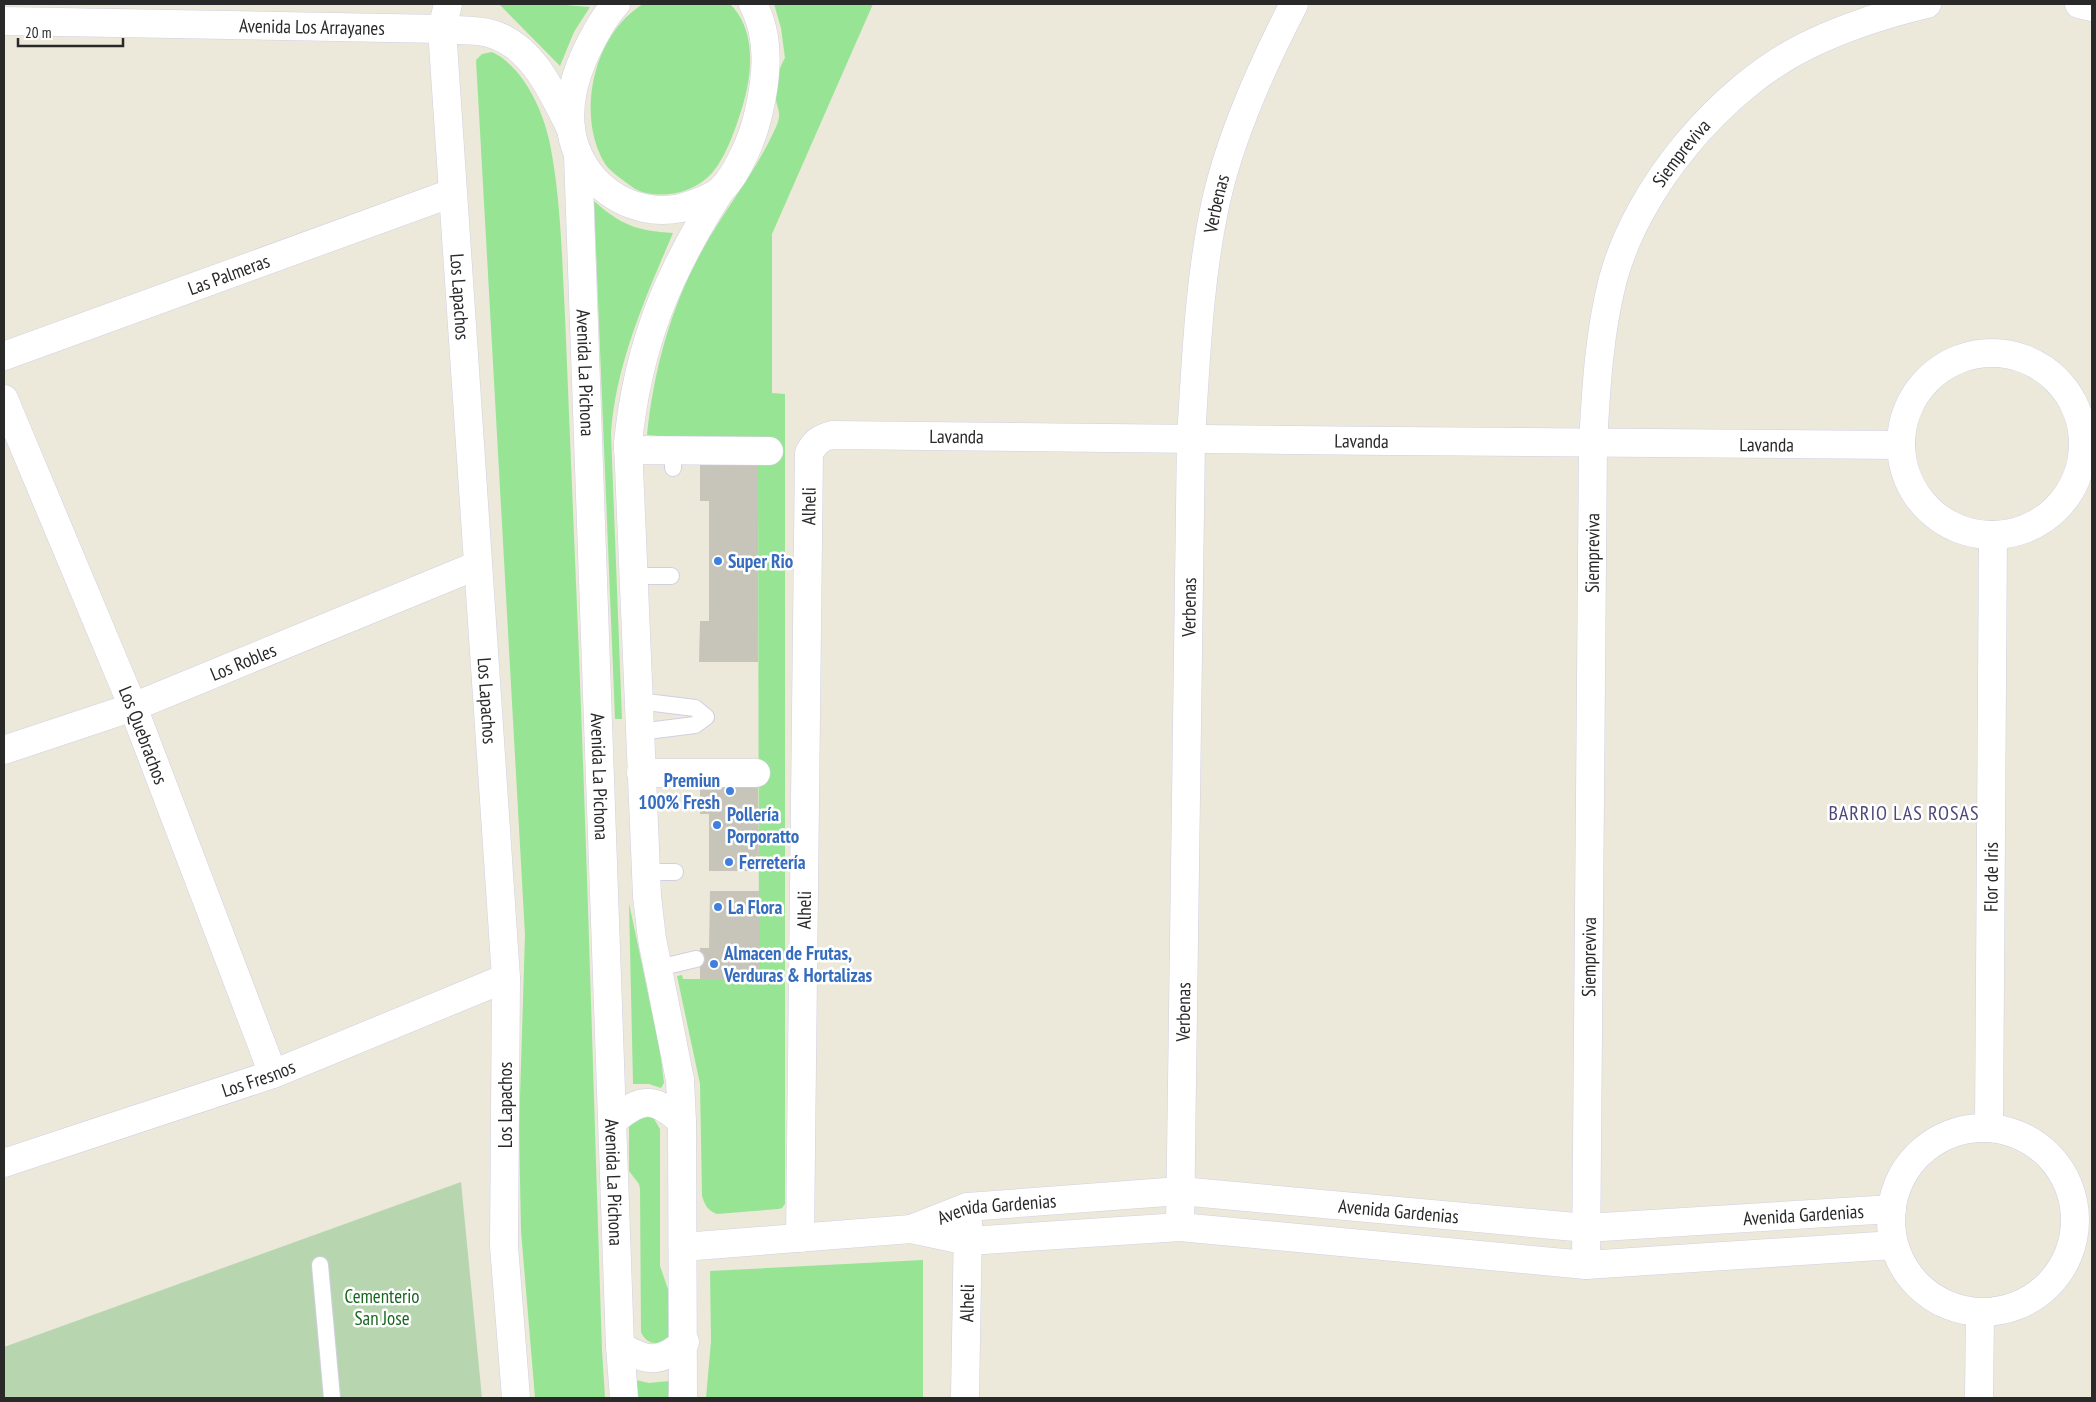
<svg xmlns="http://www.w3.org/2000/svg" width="2096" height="1402" viewBox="0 0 2096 1402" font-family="'PT Sans Narrow',sans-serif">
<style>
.green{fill:#97e594}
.cemetery{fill:#b7d6b0}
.building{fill:#c7c5b9}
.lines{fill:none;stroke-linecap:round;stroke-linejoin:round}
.lane-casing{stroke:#d1cfe2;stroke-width:18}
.street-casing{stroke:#d1cfe2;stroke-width:29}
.secondary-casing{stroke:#d1cfe2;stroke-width:29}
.lane{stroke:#fff;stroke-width:16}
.street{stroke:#fff;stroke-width:28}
.secondary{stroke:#fff;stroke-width:28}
.shop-dot{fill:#3f7fe0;stroke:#fff;stroke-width:2}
.labels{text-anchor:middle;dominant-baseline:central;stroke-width:5;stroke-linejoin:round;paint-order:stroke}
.street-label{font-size:19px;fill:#292929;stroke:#fff}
.shop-label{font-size:19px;font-weight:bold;fill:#366cbe;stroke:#fff;text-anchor:start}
.park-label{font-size:19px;fill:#17671e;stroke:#fff}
.neighbourhood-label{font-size:20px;letter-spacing:1px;fill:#4e487a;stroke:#fff}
</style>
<rect width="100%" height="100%" fill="#ece9da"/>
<g class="green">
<polygon points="499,4 553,4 590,7 574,32 560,66"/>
<path d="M643 4H730C755 28 753 70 744 101 738 122 727 156 712 173 696 191 670 198 646 193 636 191 628 184 620 178 615 174 607 168 604 162 576 112 594 34 643 4Z"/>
<path d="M774 4H873L772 234V393L785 394V1204L782 1208 779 1209 717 1214C707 1210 705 1205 702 1196L700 1084 677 976 682 975 683 979H759L758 462 691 439 647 435C654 368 671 306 704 247 727 206 757 170 776 127 783 112 776 108 775 94 775 83 779 67 785 58L781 28Z"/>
<path d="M492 52C523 66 544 112 550 144 561 200 562 259 565 316 568 389 571 462 574 535 586 806 593 1078 602 1350L605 1398H535L521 1231 519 1129 525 935 476 60 482 54Z"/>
<path d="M594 201C621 225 637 231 673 233 646 296 616 363 611 433L622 719H615Z"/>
<polygon points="629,903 660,1050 664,1083 661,1088 649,1084 633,1084"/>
<path d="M641 1115 653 1117 660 1129V1266L670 1295 669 1338C659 1345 647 1346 641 1332L640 1189 639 1184 629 1171V1127L631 1121Z"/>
<polygon points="923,1260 923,1398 706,1398 711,1341 710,1271"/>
<polygon points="636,1380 649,1383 669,1381 668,1398 637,1398"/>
</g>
<polygon class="cemetery" points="461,1182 482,1398 4,1398 4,1347"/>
<g class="building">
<polygon points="700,462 758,462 758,662 699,662 700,621 709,621 709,501 700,501"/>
<polygon points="700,784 758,784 759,871 709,871 709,814 700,814"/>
<polygon points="710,891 759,891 759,979 700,979 700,948 709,948"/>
</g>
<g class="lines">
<g class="lane-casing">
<g id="lane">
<polyline points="673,468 673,450"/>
<polyline points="633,576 671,576"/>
<polyline points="638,701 695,708 706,717 695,725 639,732"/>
<polyline points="646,872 675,872"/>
<polyline points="658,968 696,959"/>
<polyline points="320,1265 332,1398"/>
</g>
</g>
<g class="street-casing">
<g id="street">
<path id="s1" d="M448 4 442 29 506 978 504 1246 516 1398"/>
<polyline points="2079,4 2092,7"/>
<path id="s2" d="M4 21 442 29C458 31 477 29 492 34 534 47 553 94 571 129"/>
<circle cx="1992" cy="444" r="91"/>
<path id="s3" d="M4 356 452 193"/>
<path id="s4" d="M4 399 133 707 273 1074"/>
<polyline points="628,450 769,451"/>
<path id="s5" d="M4 750 133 707 478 565"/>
<polyline points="641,773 756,773"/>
<path d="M613 1121C642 1097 654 1096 682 1122"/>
<circle cx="1983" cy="1220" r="92"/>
<path id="s6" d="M1989 1128 1993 535"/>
<path id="s7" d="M4 1163 273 1074 506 978"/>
<path id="s8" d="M1180 1227 1191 438C1196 358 1199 279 1216 201 1231 134 1263 64 1294 4"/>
<polyline points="911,1229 968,1241 1180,1227 1586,1265 1894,1245"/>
<path id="s9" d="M800 1238 809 453C815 442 820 438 832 435 1188 438 1545 444 1901 445"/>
<path id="s10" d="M683 1247 911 1229 967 1207 1180 1191 1586 1228 1892 1209"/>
<path id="s11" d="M1586 1265 1593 444C1596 389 1599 333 1613 279 1638 187 1721 88 1806 46 1845 27 1885 14 1927 4"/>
<path d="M620 1346C647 1362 660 1364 685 1342"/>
<path id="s12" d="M965 1398 968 1223"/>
<polyline points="1979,1398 1980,1313"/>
</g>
</g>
<g class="secondary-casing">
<g id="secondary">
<path d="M616 4C602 19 592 39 583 59 574 80 568 106 571 129 578 182 629 219 681 208 691 205 715 197 722 189 738 173 753 137 758 115 767 78 771 38 753 4"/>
<path id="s13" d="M578 155 620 1346 624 1398"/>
<path d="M683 1398 682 1122 680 1080 652 939 647 896 628 443C638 344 668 273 721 190"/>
</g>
</g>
<use href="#lane" class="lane"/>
<use href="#street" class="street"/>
<use href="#secondary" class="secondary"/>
</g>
<g class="shop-dot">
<circle cx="718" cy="561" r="5"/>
<circle cx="730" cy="791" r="5"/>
<circle cx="717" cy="825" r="5"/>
<circle cx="729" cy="862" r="5"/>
<circle cx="718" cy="907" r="5"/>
<circle cx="714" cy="964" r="5"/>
</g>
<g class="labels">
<g class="street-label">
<text stroke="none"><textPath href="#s2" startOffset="308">Avenida Los Arrayanes</textPath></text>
<text stroke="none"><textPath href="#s11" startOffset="1132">Siempreviva</textPath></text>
<text stroke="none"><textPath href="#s8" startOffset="1025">Verbenas</textPath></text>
<text stroke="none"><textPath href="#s3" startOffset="239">Las Palmeras</textPath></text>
<text stroke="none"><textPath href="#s1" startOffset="294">Los Lapachos</textPath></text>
<text stroke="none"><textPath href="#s13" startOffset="218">Avenida La Pichona</textPath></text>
<text stroke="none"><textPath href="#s9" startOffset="940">Lavanda</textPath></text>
<text stroke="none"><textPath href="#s9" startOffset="1345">Lavanda</textPath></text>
<text stroke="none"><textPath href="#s9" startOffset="1750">Lavanda</textPath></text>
<text stroke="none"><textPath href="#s9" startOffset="732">Alheli</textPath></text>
<text stroke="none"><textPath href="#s11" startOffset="712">Siempreviva</textPath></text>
<text stroke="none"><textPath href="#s8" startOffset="620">Verbenas</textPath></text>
<text stroke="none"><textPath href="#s5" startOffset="255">Los Robles</textPath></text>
<text stroke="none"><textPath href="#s1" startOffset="699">Los Lapachos</textPath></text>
<text stroke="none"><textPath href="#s4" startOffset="364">Los Quebrachos</textPath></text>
<text stroke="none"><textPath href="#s13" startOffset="622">Avenida La Pichona</textPath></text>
<text stroke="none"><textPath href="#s6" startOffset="251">Flor de Iris</textPath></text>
<text stroke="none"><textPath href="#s9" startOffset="328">Alheli</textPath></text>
<text stroke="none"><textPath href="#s11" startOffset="308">Siempreviva</textPath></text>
<text stroke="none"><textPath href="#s8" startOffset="215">Verbenas</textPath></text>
<text stroke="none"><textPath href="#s7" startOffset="268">Los Fresnos</textPath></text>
<text transform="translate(505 1105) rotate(-90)">Los Lapachos</text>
<text stroke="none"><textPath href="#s13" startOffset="1028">Avenida La Pichona</textPath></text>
<text stroke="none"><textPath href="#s10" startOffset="318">Avenida Gardenias</textPath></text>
<text stroke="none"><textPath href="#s10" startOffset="722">Avenida Gardenias</textPath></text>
<text stroke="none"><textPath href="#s10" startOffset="1128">Avenida Gardenias</textPath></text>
<text stroke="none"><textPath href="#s12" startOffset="95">Alheli</textPath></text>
</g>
<g class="shop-label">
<text x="728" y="561">Super Rio</text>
<text x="720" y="780" text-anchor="end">Premiun<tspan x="720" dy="22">100% Fresh</tspan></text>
<text x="727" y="814">Pollería<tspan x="727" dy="22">Porporatto</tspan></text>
<text x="739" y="862">Ferretería</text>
<text x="728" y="907">La Flora</text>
<text x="724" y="953">Almacen de Frutas,<tspan x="724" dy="22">Verduras &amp; Hortalizas</tspan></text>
</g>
<g class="park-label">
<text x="382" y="1296">Cementerio<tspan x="382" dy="22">San Jose</tspan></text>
</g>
<g class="neighbourhood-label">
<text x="1904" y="813">BARRIO LAS ROSAS</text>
</g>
</g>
<rect width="2096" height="1402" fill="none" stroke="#292929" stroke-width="10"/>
<path d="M18 38v8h105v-8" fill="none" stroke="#292929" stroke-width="2.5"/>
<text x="25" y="38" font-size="15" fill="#292929" stroke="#ffffff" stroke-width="4" paint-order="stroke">20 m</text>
</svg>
